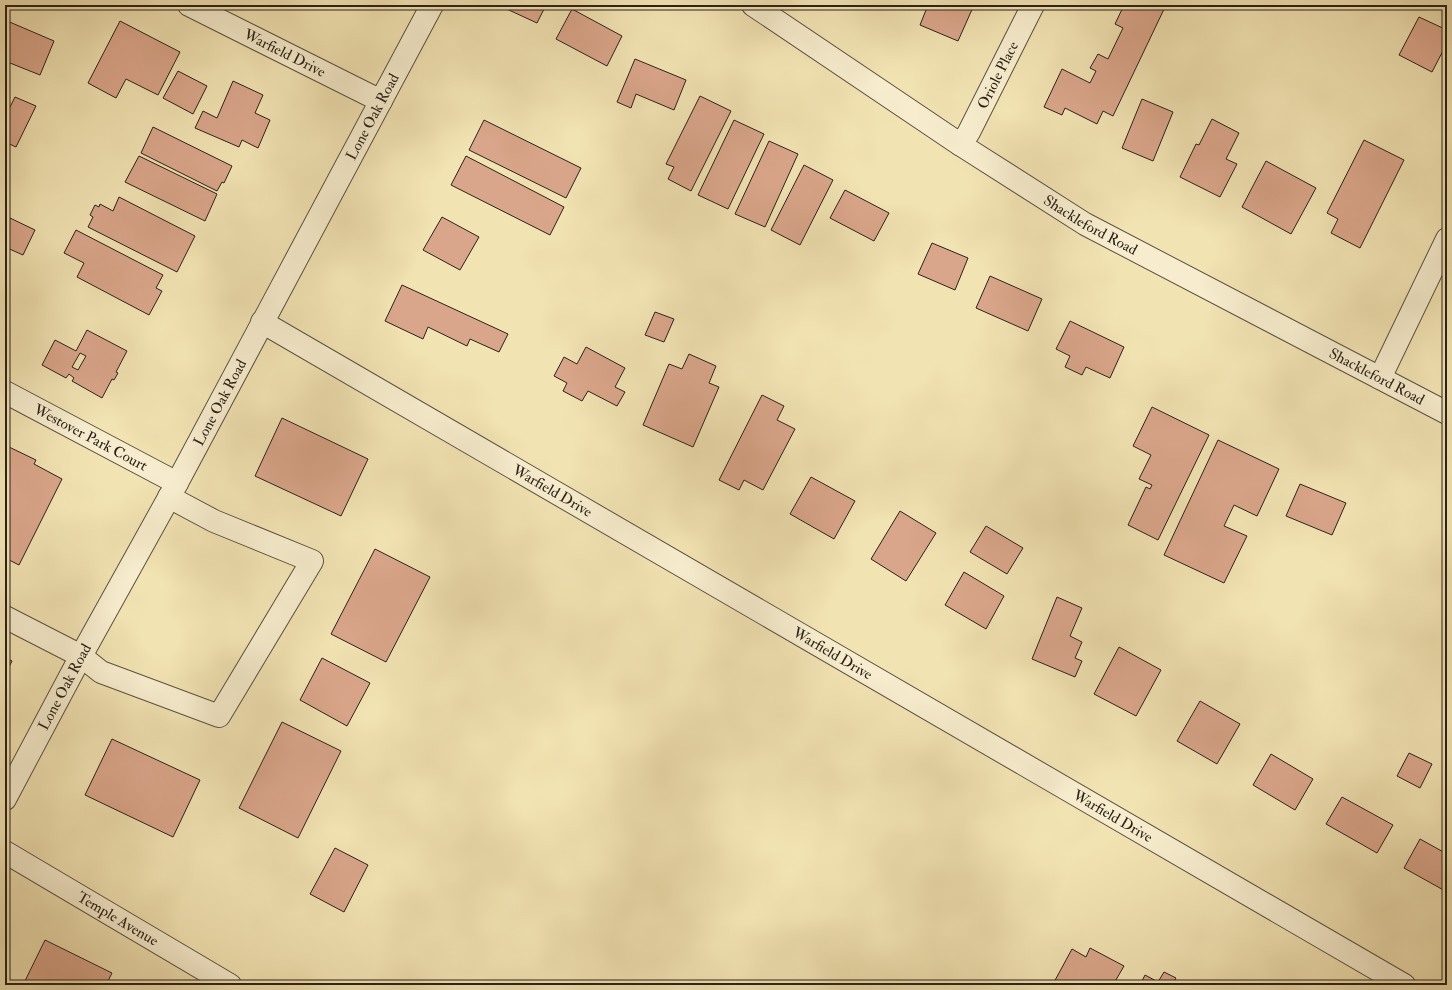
<svg xmlns="http://www.w3.org/2000/svg" width="1452" height="990" viewBox="0 0 1452 990" font-family="'IM FELL Double Pica',serif">
<style>
.building{fill:#daa68b;stroke:#2a2219;fill-rule:evenodd}
.lines{fill:none;stroke-linecap:round;stroke-linejoin:round}
.minor-casing{stroke:#5c5240;stroke-width:24}
.minor{stroke:#f7edce;stroke-width:22}
.labels{text-anchor:middle;dominant-baseline:central;stroke-width:3;stroke-linejoin:round;paint-order:stroke}
.street-label{font-size:15px;fill:#2a2219;stroke:#f7edce}
</style>
<rect width="100%" height="100%" fill="#f2e3b3"/>
<filter id="stains"><feTurbulence type="fractalNoise" baseFrequency=".005" numOctaves="4"/><feColorMatrix values="0 0 0 0 .2 0 0 0 0 .09 0 0 0 0 .02 0 0 0 .5 -.17"/></filter>
<radialGradient id="worn" r=".72"><stop offset=".6" stop-color="#630" stop-opacity="0"/><stop offset="1" stop-color="#630" stop-opacity=".3"/></radialGradient>
<g class="building">
<polygon points="498,5 546,5 537,23"/>
<polygon points="928,5 974,5 958,41 920,25"/>
<polygon points="1124,5 1166,5 1113,116 1103,111 1097,124 1065,108 1062,115 1044,107 1062,69 1090,83 1096,71 1090,68 1098,54 1108,59 1123,28 1115,24"/>
<polygon points="572,9 622,36 607,66 556,39"/>
<polygon points="1419,17 1447,30 1447,43 1432,72 1399,55"/>
<polygon points="5,20 54,41 40,75 5,61"/>
<polygon points="120,21 180,52 158,95 126,79 116,98 88,83"/>
<polygon points="635,59 686,80 674,110 636,94 631,108 617,102"/>
<polygon points="178,71 207,86 193,114 163,98"/>
<polygon points="233,81 263,95 255,113 270,120 258,148 242,140 239,147 195,128 203,111 217,118"/>
<polygon points="700,96 731,111 691,191 668,179 674,167 666,164"/>
<polygon points="15,97 36,106 16,147 5,142 5,117"/>
<polygon points="1142,99 1173,112 1153,161 1122,148"/>
<polygon points="1212,119 1239,133 1226,159 1237,164 1220,197 1180,177 1196,144 1199,145"/>
<polygon points="484,120 581,168 566,198 469,150"/>
<polygon points="734,120 764,134 728,209 698,195"/>
<polygon points="153,127 232,166 224,183 222,182 217,191 141,153"/>
<polygon points="1364,140 1404,160 1360,248 1331,233 1338,219 1327,213"/>
<polygon points="769,141 798,154 765,227 735,214"/>
<polygon points="139,156 217,194 205,221 125,182"/>
<polygon points="466,156 564,207 550,235 451,185"/>
<polygon points="1266,161 1316,188 1291,234 1242,207"/>
<polygon points="804,165 833,180 800,245 771,230"/>
<polygon points="845,190 889,213 874,241 830,218"/>
<polygon points="119,197 195,236 177,272 88,227 93,217 90,215 95,205 99,207 100,204 113,211"/>
<polygon points="442,217 479,237 460,270 423,250"/>
<polygon points="10,218 35,230 23,255 5,247 5,228"/>
<polygon points="76,230 163,275 156,288 162,291 149,315 77,277 84,263 64,253"/>
<polygon points="932,243 968,258 955,290 918,274"/>
<polygon points="990,276 1042,299 1028,331 976,308"/>
<polygon points="402,285 508,334 499,352 470,339 467,346 428,327 423,339 385,321"/>
<polygon points="655,312 674,319 664,342 645,335"/>
<polygon points="1070,321 1124,347 1110,378 1086,367 1082,375 1065,367 1070,356 1056,349"/>
<path d="M87 330 127 351 116 372 118 373 114 380 112 379 102 398 72 381 74 378 69 374 66 378 42 365 55 340 76 351ZM80 353 86 356 78 370 72 367Z"/>
<polygon points="586,347 625,368 615,387 625,392 617,406 588,391 582,401 563,391 567,383 554,376 564,357 577,364"/>
<polygon points="689,354 716,366 709,383 719,387 693,447 643,425 669,364 682,369"/>
<polygon points="762,395 784,406 777,420 795,429 763,490 744,480 739,490 719,480"/>
<polygon points="1152,407 1209,435 1158,540 1128,525 1146,487 1150,489 1152,485 1139,479 1151,455 1133,446"/>
<polygon points="282,418 368,459 341,516 255,476"/>
<polygon points="1218,440 1279,469 1257,516 1234,505 1224,526 1247,536 1224,583 1164,555"/>
<polygon points="7,446 36,460 34,464 62,479 19,565 5,558 5,478 7,474 5,473 5,451"/>
<polygon points="811,477 855,501 834,539 790,514"/>
<polygon points="1300,484 1346,503 1332,535 1286,516"/>
<polygon points="900,511 936,533 906,581 871,559"/>
<polygon points="986,526 1023,548 1007,574 970,552"/>
<polygon points="375,549 430,577 386,662 331,634"/>
<polygon points="964,572 1004,596 986,629 945,605"/>
<polygon points="1057,597 1082,608 1070,636 1082,642 1075,658 1082,661 1075,677 1032,659"/>
<polygon points="1119,647 1161,670 1136,716 1094,694"/>
<polygon points="5,657 12,661 5,675"/>
<polygon points="322,658 370,683 347,726 300,700"/>
<polygon points="1200,701 1240,724 1217,764 1177,741"/>
<polygon points="282,722 341,751 298,838 239,808"/>
<polygon points="112,739 200,780 173,837 85,795"/>
<polygon points="1409,753 1432,764 1420,788 1397,776"/>
<polygon points="1271,754 1313,779 1295,810 1253,785"/>
<polygon points="1342,797 1393,825 1377,853 1326,824"/>
<polygon points="1420,839 1447,854 1447,892 1404,868"/>
<polygon points="335,848 368,865 344,912 310,894"/>
<polygon points="45,940 112,973 106,985 23,985"/>
<polygon points="1090,948 1124,966 1113,985 1055,985 1053,984 1072,949 1086,957"/>
<polygon points="1164,972 1176,978 1172,985 1140,985 1145,975 1158,982"/>
</g>
<g class="lines">
<g class="minor-casing">
<g id="minor">
<path id="s1" d="M189 5 381 101"/>
<path id="s2" d="M753 5 961 145 1085 224 1447 413"/>
<path id="s3" d="M961 145 969 132 1033 5"/>
<path id="s4" d="M262 322 1404 985"/>
<polyline points="1380,378 1447,239"/>
<path id="s5" d="M5 392 177 483"/>
<polyline points="5,617 81,656 101,672 219,716 312,561 214,521 169,497"/>
<path id="s6" d="M5 799 81 656 177 483 432 5"/>
<path id="s7" d="M5 852 230 985"/>
</g>
</g>
<use href="#minor" class="minor"/>
</g>
<g class="labels">
<g class="street-label">
<text stroke="none"><textPath href="#s1" startOffset="107">Warfield Drive</textPath></text>
<text stroke="none"><textPath href="#s3" startOffset="79">Oriole Place</textPath></text>
<text stroke="none"><textPath href="#s6" startOffset="775">Lone Oak Road</textPath></text>
<text stroke="none"><textPath href="#s2" startOffset="403">Shackleford Road</textPath></text>
<text stroke="none"><textPath href="#s2" startOffset="727">Shackleford Road</textPath></text>
<text stroke="none"><textPath href="#s6" startOffset="451">Lone Oak Road</textPath></text>
<text stroke="none"><textPath href="#s5" startOffset="97">Westover Park Court</textPath></text>
<text stroke="none"><textPath href="#s4" startOffset="336">Warfield Drive</textPath></text>
<text stroke="none"><textPath href="#s4" startOffset="660">Warfield Drive</textPath></text>
<text stroke="none"><textPath href="#s6" startOffset="127">Lone Oak Road</textPath></text>
<text stroke="none"><textPath href="#s4" startOffset="984">Warfield Drive</textPath></text>
<text stroke="none"><textPath href="#s7" startOffset="131">Temple Avenue</textPath></text>
</g>
</g>
<rect width="1452" height="990" fill="none" stroke="#f2e3b3" stroke-width="20"/>
<rect x="6" y="6" width="1440" height="978" fill="none" stroke="#2a2219" stroke-width="2"/>
<rect x="10" y="10" width="1432" height="970" fill="none" stroke="#2a2219"/>
<rect width="100%" height="100%" filter="url(#stains)"/>
<rect width="100%" height="100%" fill="url(#worn)"/>
</svg>
